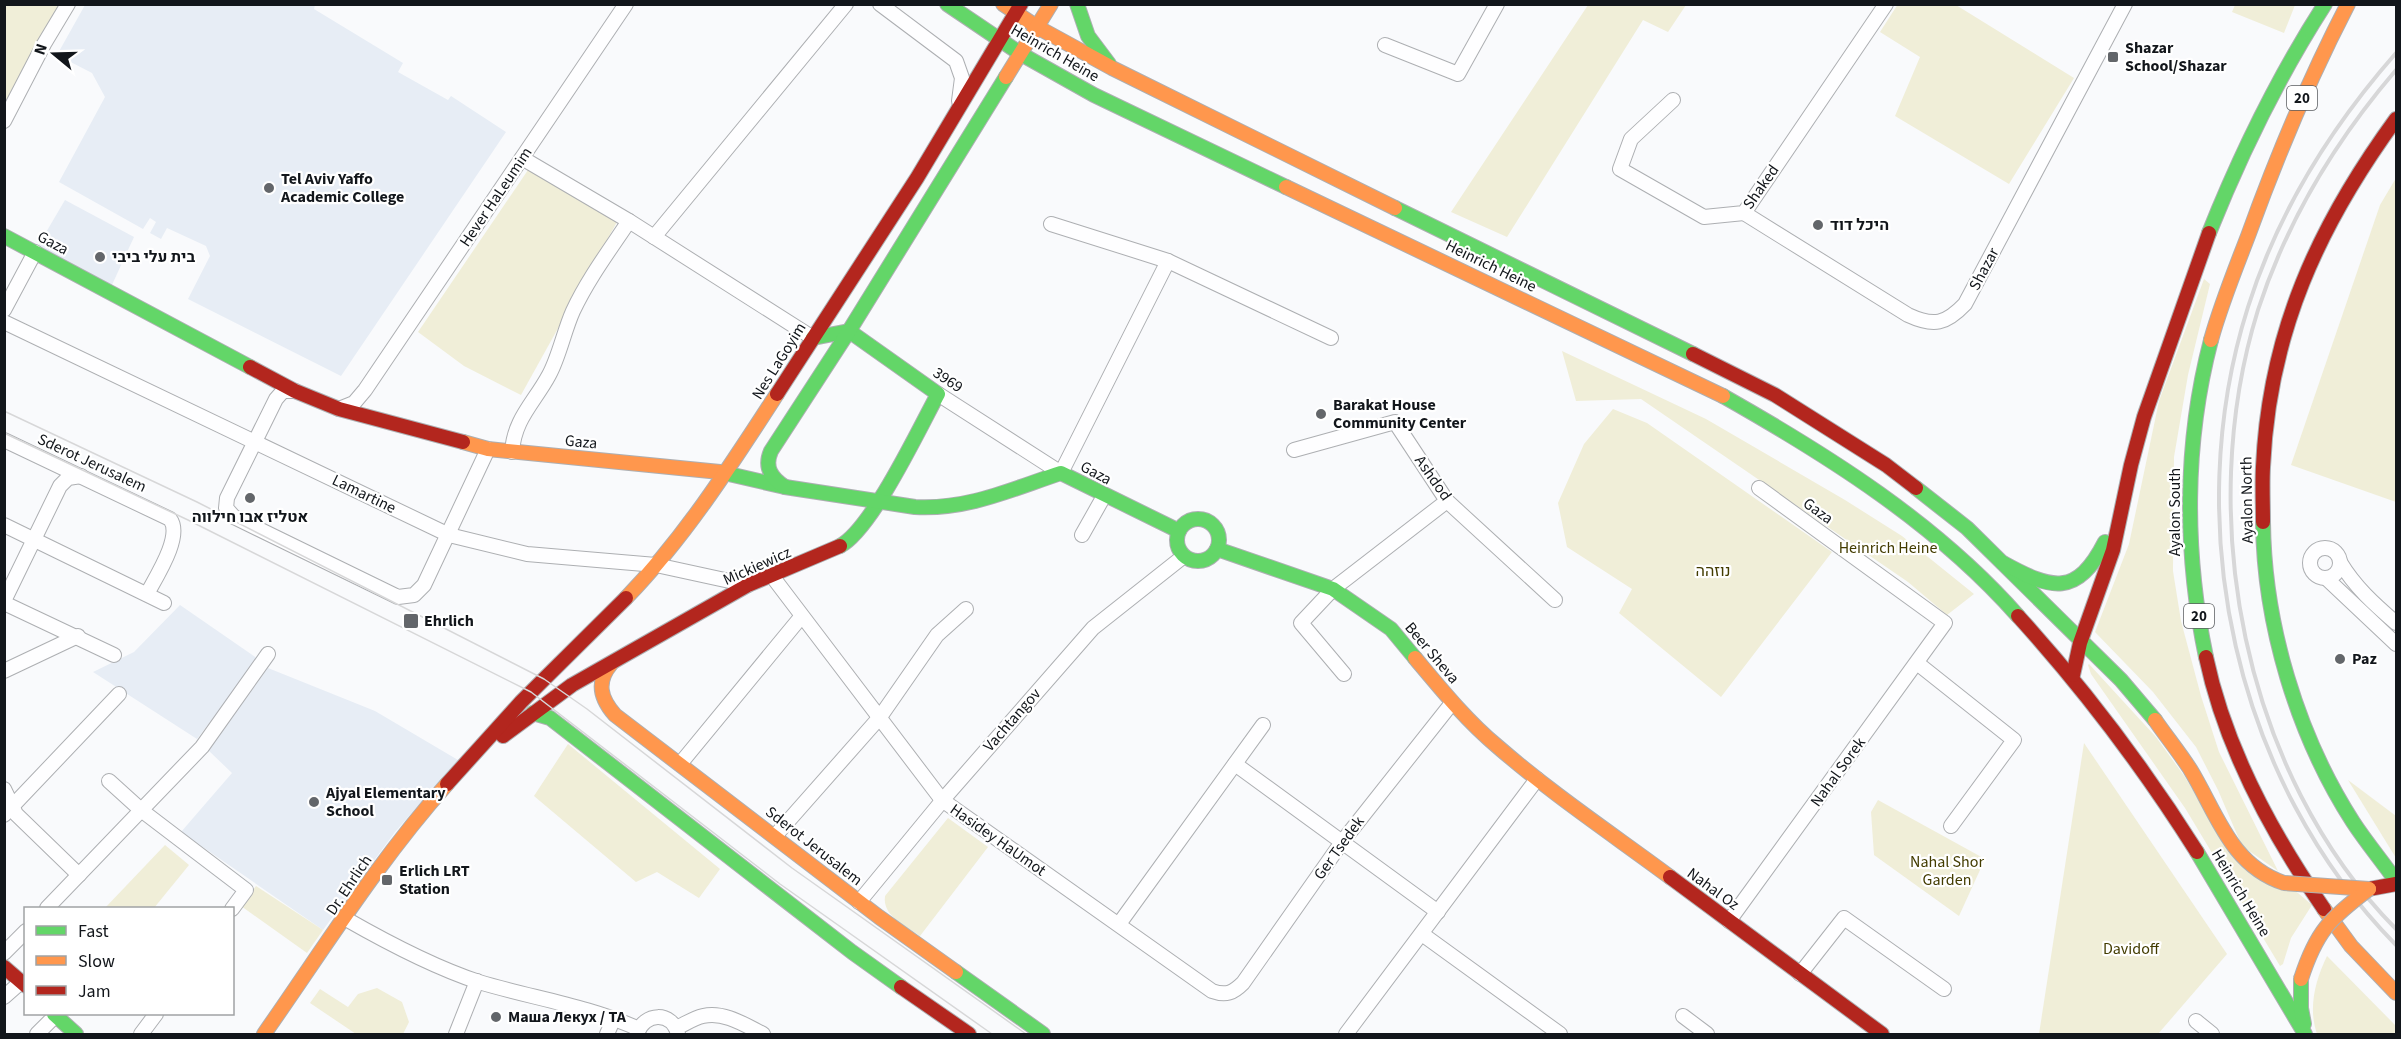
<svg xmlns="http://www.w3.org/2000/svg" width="2401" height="1039" viewBox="0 0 2401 1039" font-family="'Source Sans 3',Heebo,sans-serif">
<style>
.built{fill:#e7edf5}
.green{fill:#f0eed8}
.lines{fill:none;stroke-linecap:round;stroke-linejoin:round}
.street-casing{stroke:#adafb2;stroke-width:16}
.fast-casing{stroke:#adafb2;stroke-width:16}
.slow-casing{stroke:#adafb2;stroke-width:16}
.jam-casing{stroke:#adafb2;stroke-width:16}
.street{stroke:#fefeff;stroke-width:14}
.fast{stroke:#63d668;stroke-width:14}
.slow{stroke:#ff974d;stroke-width:14}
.jam{stroke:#b3261e;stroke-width:14}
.tram{stroke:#d7d7d8;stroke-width:1.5}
.rail{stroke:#d7d7d8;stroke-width:4}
.slow-bridge-casing{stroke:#adafb2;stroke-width:16;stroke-linecap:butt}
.slow-bridge{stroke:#ff974d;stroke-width:14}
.poi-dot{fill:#63666a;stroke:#fff;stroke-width:2}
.labels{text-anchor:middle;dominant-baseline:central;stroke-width:4.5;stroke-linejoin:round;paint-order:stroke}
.shield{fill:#fff;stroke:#595c5f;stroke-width:1.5}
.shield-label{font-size:15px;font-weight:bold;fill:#12161b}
.poi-label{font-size:16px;font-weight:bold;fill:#12161b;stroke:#fff;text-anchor:start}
.street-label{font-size:16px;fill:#12161b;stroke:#fff}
.park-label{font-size:16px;fill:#433c00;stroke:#fff}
</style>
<rect width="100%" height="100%" fill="#f9fafc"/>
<g class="built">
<polygon points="85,5 315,5 314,9 403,63 398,72 448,100 451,96 506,132 341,376 188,299 210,256 206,246 167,228 161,239 150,233 156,222 150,218 143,229 59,182 105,97 92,73 57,55"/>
<polygon points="65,200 134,237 111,287 38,246"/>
<polygon points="180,605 258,659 197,739 93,672 134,652"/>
<polygon points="268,668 375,711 458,760 395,832 323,930 181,832 232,773 208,750"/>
</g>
<g class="green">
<polygon points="1898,4 1956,5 2074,78 2009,184 1895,116 1920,57 1880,32"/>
<polygon points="4,5 60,5 8,105 4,103"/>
<polygon points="1588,5 1686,5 1668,32 1643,20 1507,237 1451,212"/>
<polygon points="2235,5 2235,4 2295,5 2284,33 2232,12"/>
<polygon points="528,170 617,222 521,395 464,366 418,332"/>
<polygon points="2396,178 2396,502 2291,465 2380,205"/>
<polygon points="2204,279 2210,284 2188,375 2174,457 2173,571 2181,621 2201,696 2219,752 2278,871 2242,846 2218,790 2196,747 2153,692 2095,632 2129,544 2159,401"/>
<polygon points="1562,351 1706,419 1845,500 1902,536 1974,594 1947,615 1908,582 1641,399 1576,401"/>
<polygon points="1613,409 1647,423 1832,552 1721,697 1619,613 1632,589 1567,547 1558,503 1584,444"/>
<polygon points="2089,664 2156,737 2185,777 2232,856 2298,893 2312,905 2291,938 2283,964 2280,966 2185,808 2091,674 2088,665"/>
<polygon points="2084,743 2227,954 2158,1034 2039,1034"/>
<polygon points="568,744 720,869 699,898 657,872 636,882 534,796"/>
<polygon points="2348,780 2396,816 2396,858"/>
<polygon points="1878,800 1985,859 1959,916 1874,855 1871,812"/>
<path d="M948 818 988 847 920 936C906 926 882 916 885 896Z"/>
<polygon points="165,845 189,865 154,908 105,908"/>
<polygon points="256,886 323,930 307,953 241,906"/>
<path d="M2327 956 2396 1026V1034H2317C2308 1008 2315 981 2327 956Z"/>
<polygon points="377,988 402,1002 409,1022 403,1034 356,1034 310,1003 320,989 348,1007 358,994"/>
</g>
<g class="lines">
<g class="street-casing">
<g id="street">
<polyline points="880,4 956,61 962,78 959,101"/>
<polyline points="1385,45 1458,74 1497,4"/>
<polyline points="1673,100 1631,139 1620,169 1704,217 1744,213 1886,4"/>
<polyline points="4,121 44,44 68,4"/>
<polyline points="522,158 629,221 813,338"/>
<path d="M1744 213 1908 315C1934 327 1946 324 1965 304L2125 4"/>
<polyline points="1051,224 1168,261 1331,338"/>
<polyline points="654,237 846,4"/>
<polyline points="4,310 35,252"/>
<polyline points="4,322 449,535 527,554 656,565 748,585"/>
<polyline points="295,391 283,391 276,399 227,498 226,508 234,517 398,597 414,595 424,585 488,449"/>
<polyline points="938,394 1061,473 1168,261"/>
<polyline points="339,409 354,403 365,390 626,4"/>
<path d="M4 440 170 519C183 536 156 577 147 594"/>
<polyline points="1294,450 1395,422 1447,501 1555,600"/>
<path d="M512 452C514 419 534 403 549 375 559 357 564 331 573 311 588 279 609 251 629 221"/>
<polyline points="4,525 164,603"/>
<polyline points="1082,535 1104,496"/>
<circle cx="2325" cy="563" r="15"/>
<path d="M2340 562C2355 587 2374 604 2396 623"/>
<path d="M772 576 942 800 1212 991C1226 996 1233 993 1243 983L1342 842 1452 703"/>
<polyline points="2326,578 2396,644"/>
<polyline points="4,601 60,486 68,478 81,476"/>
<polyline points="4,603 114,655"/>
<polyline points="1917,663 2014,740 1951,826"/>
<polyline points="4,671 78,636"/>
<polyline points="1344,674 1301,623 1333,589 1447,501"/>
<polyline points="680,764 801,617"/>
<polyline points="1235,764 1438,912"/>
<polyline points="109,781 141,810 246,890 232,909"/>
<polyline points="4,789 16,814 79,875"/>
<polyline points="4,815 119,694"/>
<polyline points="775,836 880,717 937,635 966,609"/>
<polyline points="859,902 947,795 1093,628 1184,556"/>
<polyline points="47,908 202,747 268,654"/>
<path d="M346 919C388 943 433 967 479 982 532 998 588 1006 639 1029"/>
<polyline points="1729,921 1945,623 1759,488"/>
<polyline points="1119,924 1263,725"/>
<polyline points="1422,934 1560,1034"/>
<polyline points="4,953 26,931"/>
<polyline points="1800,974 1844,918 1944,989"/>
<polyline points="4,997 21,982"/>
<polyline points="1683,1016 1707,1034"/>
<polyline points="2196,1021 2212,1034"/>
<path d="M676 1028C685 1024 694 1018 703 1016 724 1011 745 1025 763 1034"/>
<polyline points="37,1034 56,1015"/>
<polyline points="141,1034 156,1014"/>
<polyline points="456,1034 477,981"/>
<polyline points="607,1034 614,1018"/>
<path d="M637 1034C644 1012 672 1011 678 1034"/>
<polyline points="1346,1034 1537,779"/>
</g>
</g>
<g class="fast-casing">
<g id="fast">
<polyline points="947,4 1021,54 1094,95 1286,187"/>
<polyline points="1077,4 1088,36 1109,64"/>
<polyline points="1395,208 1693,354"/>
<path d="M2209 233C2241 153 2278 77 2325 4"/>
<polyline points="4,236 250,367"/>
<path d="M813 338 849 331 938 394C919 429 872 529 840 546"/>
<path d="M1723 396C1829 456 1937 524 2018 616"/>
<path d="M720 472 785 487 915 507C968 510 1012 489 1061 473L1179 531"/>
<path d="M785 487C771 478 764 467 771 451L849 331 1006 77"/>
<polyline points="1916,488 1967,528 2121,680 2155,720"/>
<circle cx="1198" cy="540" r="21"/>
<path d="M2263 522C2264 624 2297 735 2353 822 2366 842 2382 861 2396 881"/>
<polyline points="1217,549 1333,589 1391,629 1415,658"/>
<path d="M2003 563C2052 590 2077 597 2105 542"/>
<path d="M2206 657C2184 552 2184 443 2211 340"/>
<polyline points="533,713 550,718 852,952 901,987"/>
<polyline points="2197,852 2305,1034"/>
<polyline points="956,972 1043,1034"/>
<polyline points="2301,979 2301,1008 2304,1024"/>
<polyline points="54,1014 76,1034"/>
</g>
</g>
<g class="slow-casing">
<g id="slow">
<polyline points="1003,4 1037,27 1112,68 1395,208"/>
<polyline points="1006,77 1051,4"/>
<polyline points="1286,187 1723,396"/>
<path d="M2211 340C2221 304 2235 270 2248 236 2277 156 2309 79 2348 4"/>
<polyline points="463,442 488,449 720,472"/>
<path d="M626 598C685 537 731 465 777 394"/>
<path d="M1415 658C1441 689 1466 720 1497 746 1551 793 1612 834 1670 877"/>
<path d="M611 664C596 682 600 698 615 715L879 917 956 972"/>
<path d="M2155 720C2166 736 2179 752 2190 769 2217 813 2230 865 2284 883"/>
<polyline points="2324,909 2351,946 2396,993"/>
<path d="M264 1034C323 950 378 861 447 784"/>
</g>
</g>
<g class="jam-casing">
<g id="jam">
<polyline points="1693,354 1775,395 1886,465 1916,488"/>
<polyline points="250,367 295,391 339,409 463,442"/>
<polyline points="777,394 917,178 1021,4"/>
<path d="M2263 522C2263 504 2262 485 2263 467 2269 333 2318 226 2396 119"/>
<path d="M2018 616C2085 690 2144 768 2197 852"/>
<path d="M2206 657C2225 747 2272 834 2324 909"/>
<polyline points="2073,675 2080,643 2113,550 2131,465 2144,417 2209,233"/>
<polyline points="503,736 572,685 748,585 840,546"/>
<polyline points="447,784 521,702 626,598"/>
<polyline points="1670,877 1882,1034"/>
<polyline points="2369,889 2396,884"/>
<polyline points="4,967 26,986"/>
<polyline points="901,987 969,1034"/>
</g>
</g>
<use href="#street" class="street"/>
<use href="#fast" class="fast"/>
<use href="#slow" class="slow"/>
<use href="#jam" class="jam"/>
<g class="tram">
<polyline points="4,411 197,502 544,679 587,709 792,868 1026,1034"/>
<polyline points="4,433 188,520 531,692 780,884 992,1034"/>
</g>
<g class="rail">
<path d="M2396 53C2331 127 2278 212 2248 307 2179 524 2235 782 2396 945"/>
<path d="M2396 70C2336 140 2287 221 2258 310 2194 515 2243 774 2396 929"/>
</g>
<g class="slow-bridge-casing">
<g id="slow-bridge">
<polyline points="2284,883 2369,889"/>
<path d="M2301 979C2316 932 2330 918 2369 889"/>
</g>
</g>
<use href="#slow-bridge" class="slow-bridge"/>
</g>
<g class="poi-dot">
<rect x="2107" y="51" width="12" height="12" rx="3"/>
<circle cx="269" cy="188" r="6"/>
<circle cx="1818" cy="225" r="6"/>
<circle cx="100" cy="257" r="6"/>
<circle cx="1321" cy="414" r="6"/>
<circle cx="250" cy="498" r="6"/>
<rect x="403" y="613" width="16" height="16" rx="3"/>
<circle cx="2340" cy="659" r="6"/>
<circle cx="314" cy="802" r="6"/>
<rect x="381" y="874" width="12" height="12" rx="3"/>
<circle cx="496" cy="1017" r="6"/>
</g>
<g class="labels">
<g class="shield">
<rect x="2287" y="86" width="30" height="24" rx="4.5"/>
<rect x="2184" y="604" width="30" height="24" rx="4.5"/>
</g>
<g class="shield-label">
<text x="2302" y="98">20</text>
<text x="2199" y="616">20</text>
</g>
<g class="poi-label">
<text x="2125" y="48">Shazar<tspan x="2125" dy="18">School/Shazar</tspan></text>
<text x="281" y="179">Tel Aviv Yaffo<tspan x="281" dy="18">Academic College</tspan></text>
<text x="1830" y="225">היכל דוד</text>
<text x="112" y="257">בית עלי ביבי</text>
<text x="1333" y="405">Barakat House<tspan x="1333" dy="18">Community Center</tspan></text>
<text x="250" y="517" text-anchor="middle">אטליז אבו חילווה</text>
<text x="424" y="621">Ehrlich</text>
<text x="2352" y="659">Paz</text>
<text x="326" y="793">Ajyal Elementary<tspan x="326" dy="18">School</tspan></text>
<text x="399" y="871">Erlich LRT<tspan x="399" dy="18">Station</tspan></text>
<text x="508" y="1017">Маша Лекух / ТА</text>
</g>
<g class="street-label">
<text transform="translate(1055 53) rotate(30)">Heinrich Heine</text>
<text transform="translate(1761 187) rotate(-55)">Shaked</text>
<text transform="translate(496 197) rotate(-56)">Hever HaLeumim</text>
<text transform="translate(53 243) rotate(28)">Gaza</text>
<text transform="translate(1491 266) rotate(26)">Heinrich Heine</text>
<text transform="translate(1984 269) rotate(-62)">Shazar</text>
<text transform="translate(779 361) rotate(-58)">Nes LaGoyim</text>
<text transform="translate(948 380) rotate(34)">3969</text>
<text transform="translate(581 442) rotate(5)">Gaza</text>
<text transform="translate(92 463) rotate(25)">Sderot Jerusalem</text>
<text transform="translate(1096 473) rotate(28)">Gaza</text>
<text transform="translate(1433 478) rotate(55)">Ashdod</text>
<text transform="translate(364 494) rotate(26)">Lamartine</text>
<text transform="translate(2247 500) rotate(-91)">Ayalon North</text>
<text transform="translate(1818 511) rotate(36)">Gaza</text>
<text transform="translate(2175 512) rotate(-90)">Ayalon South</text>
<text transform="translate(757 566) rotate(-24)">Mickiewicz</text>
<text transform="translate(1432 653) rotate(50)">Beer Sheva</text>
<text transform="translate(1012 720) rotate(-49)">Vachtangov</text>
<text transform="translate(1838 772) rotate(-54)">Nahal Sorek</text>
<text transform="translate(998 840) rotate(35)">Hasidey HaUmot</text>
<text transform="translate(814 846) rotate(38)">Sderot Jerusalem</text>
<text transform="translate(1339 848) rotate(-54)">Ger Tsedek</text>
<text transform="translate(349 885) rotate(-56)">Dr. Ehrlich</text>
<text transform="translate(1713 889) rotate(36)">Nahal Oz</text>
<text transform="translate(2241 893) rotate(59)">Heinrich Heine</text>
</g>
<g class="park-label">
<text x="1888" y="548">Heinrich Heine</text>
<text x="1713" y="571">נוזהה</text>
<text x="1947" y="862">Nahal Shor<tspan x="1947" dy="18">Garden</tspan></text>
<text x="2131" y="949">Davidoff</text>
</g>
</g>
<rect width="2401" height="1039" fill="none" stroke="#12161b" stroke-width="12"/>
<rect x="24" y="907" width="210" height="108" fill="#ffffff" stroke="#a0a2a4" stroke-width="1.5"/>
<rect x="36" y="926" width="30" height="9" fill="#63d668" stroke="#a0a2a4" stroke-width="1.5"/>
<text x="78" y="937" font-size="18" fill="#12161b">Fast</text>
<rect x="36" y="956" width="30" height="9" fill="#ff974d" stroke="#a0a2a4" stroke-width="1.5"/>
<text x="78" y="967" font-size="18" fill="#12161b">Slow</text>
<rect x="36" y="986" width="30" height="9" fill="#b3261e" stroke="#a0a2a4" stroke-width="1.5"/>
<text x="78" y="997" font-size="18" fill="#12161b">Jam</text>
<g transform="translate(54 54) rotate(289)" stroke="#ffffff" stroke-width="4.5" paint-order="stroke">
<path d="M0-4.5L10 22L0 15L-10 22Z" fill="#12161b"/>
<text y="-9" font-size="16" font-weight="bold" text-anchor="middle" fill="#12161b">N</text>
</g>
</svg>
